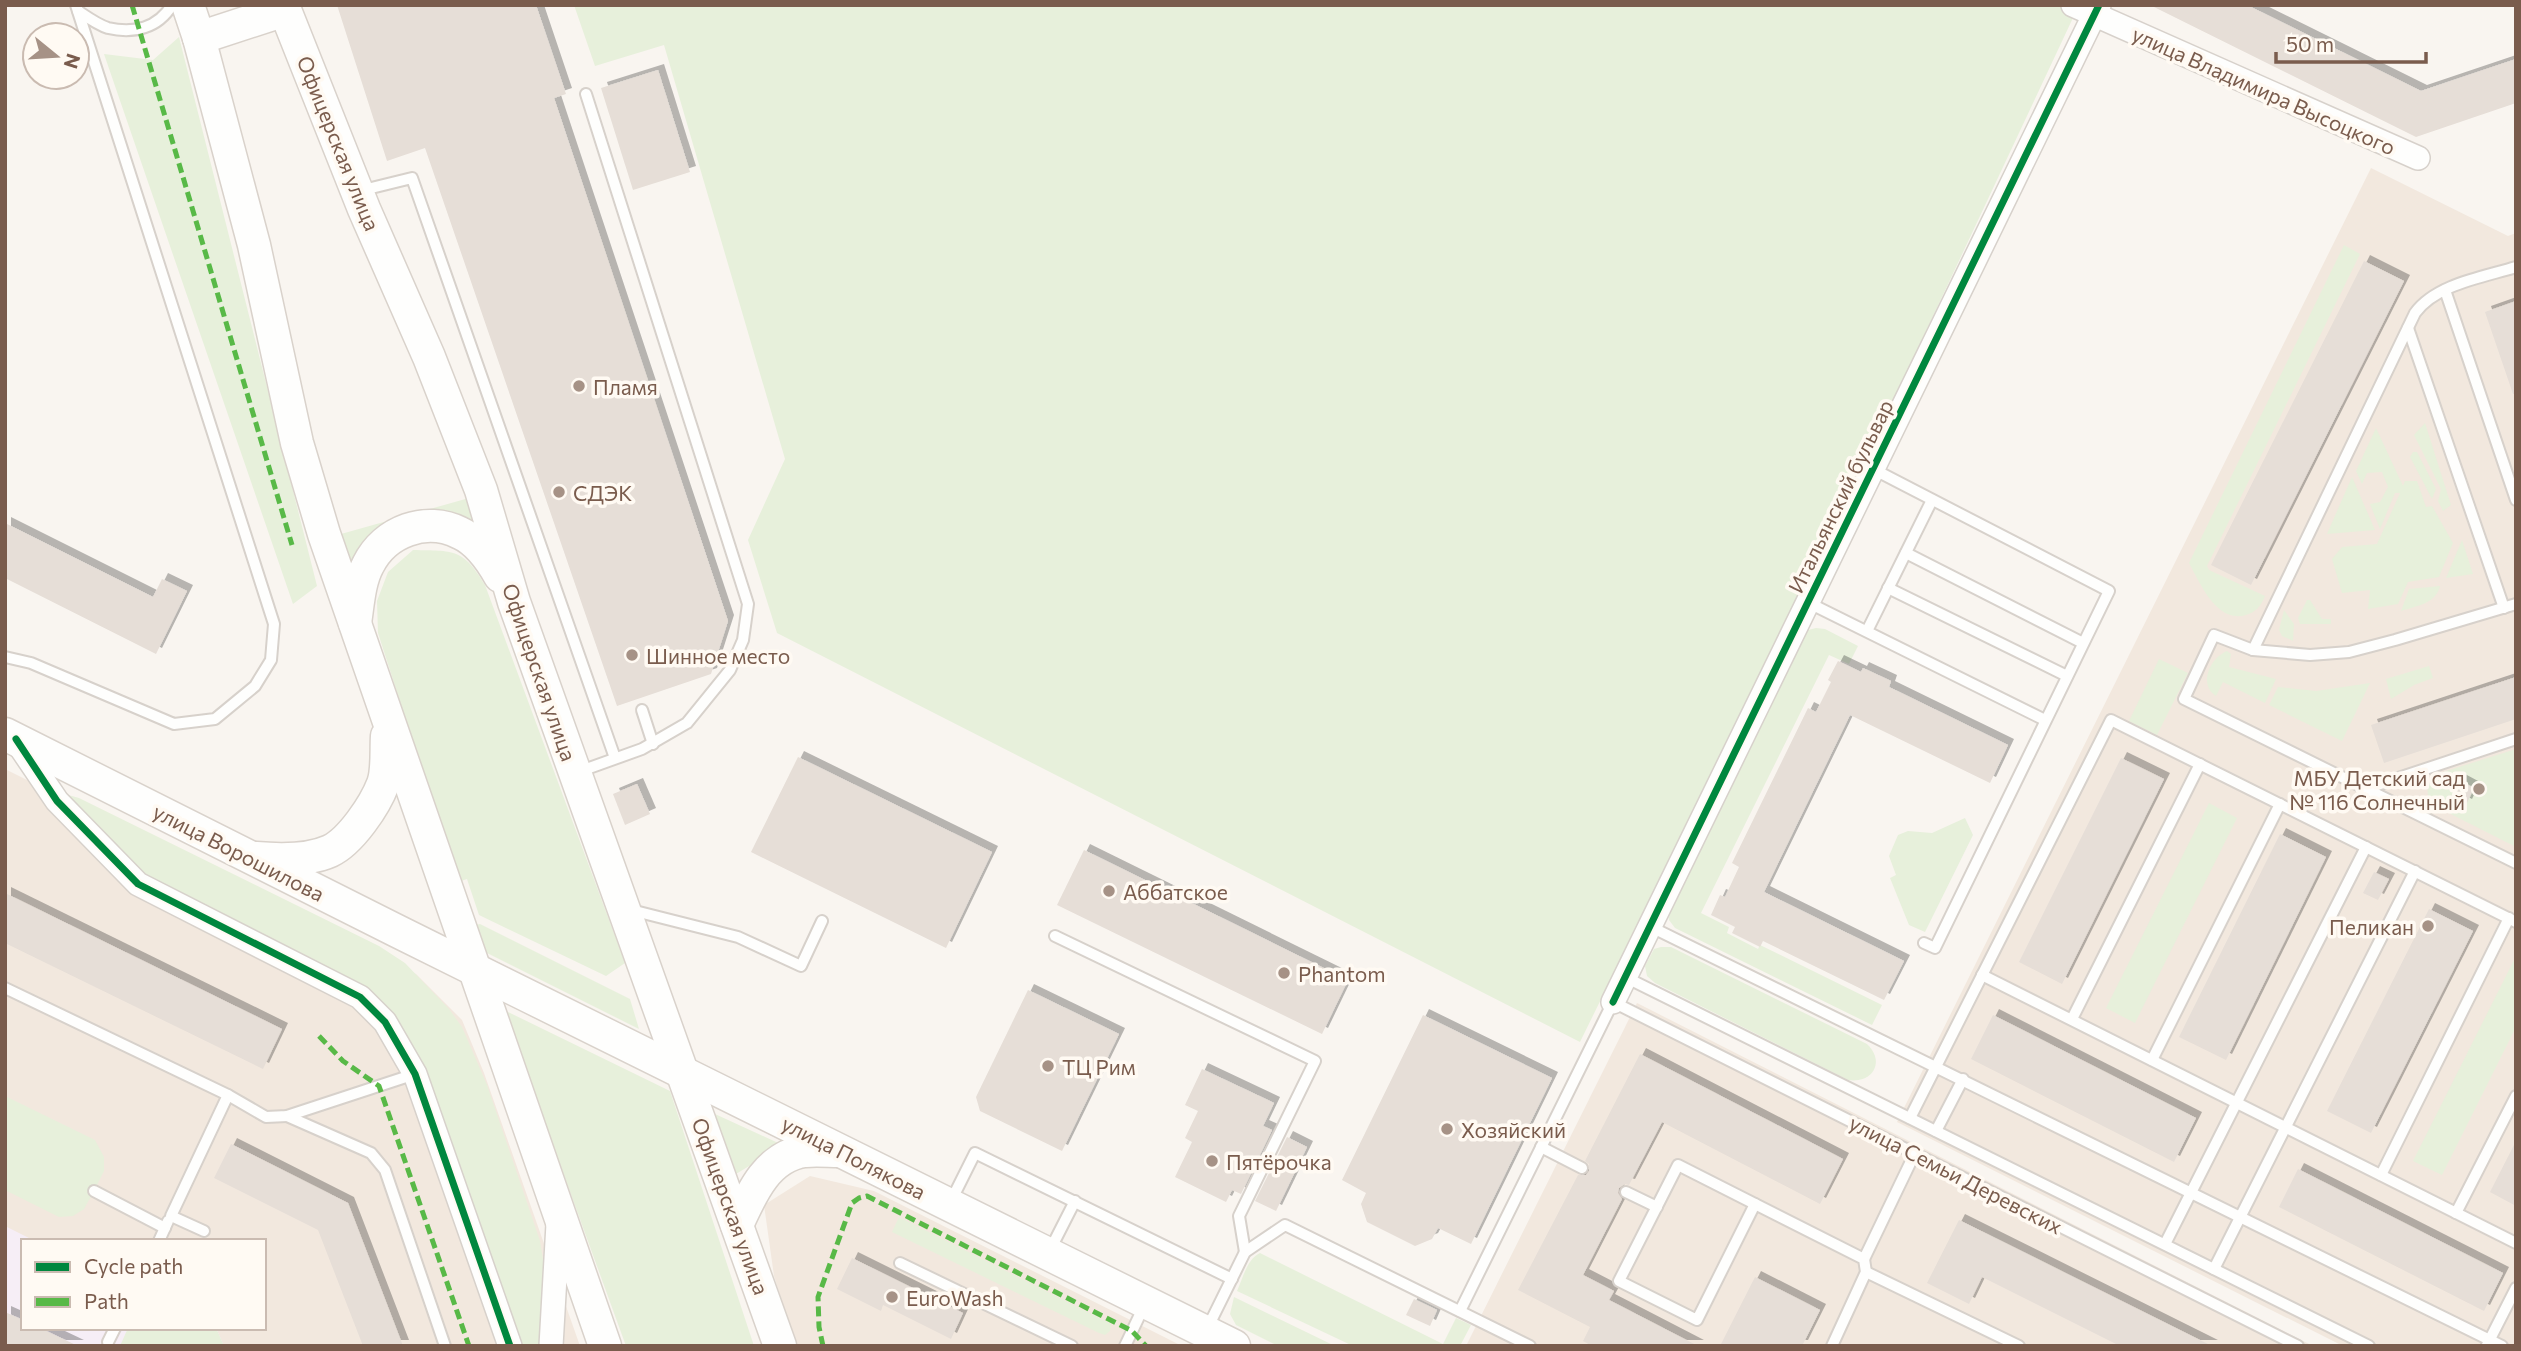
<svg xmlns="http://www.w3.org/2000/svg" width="2521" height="1351" viewBox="0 0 2521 1351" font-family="Commissioner,sans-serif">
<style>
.residential{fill:#f2e8de;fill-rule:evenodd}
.education{fill:#f6eef6}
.green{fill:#e7f0db}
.building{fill:#e6ded7;filter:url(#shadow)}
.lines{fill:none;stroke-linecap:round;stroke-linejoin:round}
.lane-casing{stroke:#d7d1cb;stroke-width:14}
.street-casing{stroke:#d7d1cb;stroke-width:26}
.secondary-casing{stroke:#d9d2cb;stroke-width:35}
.lane{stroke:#fefefd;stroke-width:10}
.street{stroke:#fefefd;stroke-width:23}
.secondary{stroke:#fefefd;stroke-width:32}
.quiet{stroke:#58b947;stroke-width:5;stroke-dasharray:10 5;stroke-linecap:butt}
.cycleway-casing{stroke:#fffaf3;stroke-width:11}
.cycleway{stroke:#00873e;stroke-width:7}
.poi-dot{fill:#a69286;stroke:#fffaf3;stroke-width:2.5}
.labels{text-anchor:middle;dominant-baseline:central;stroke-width:7;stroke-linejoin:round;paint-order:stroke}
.street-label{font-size:21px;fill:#7a5c4d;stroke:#fffaf3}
.poi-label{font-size:21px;fill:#7a5c4d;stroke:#fffaf3;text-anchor:start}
</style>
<defs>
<filter id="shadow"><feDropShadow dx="6" dy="-6" stdDeviation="0" flood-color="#0004"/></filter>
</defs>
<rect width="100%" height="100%" fill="#f9f5f0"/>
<g class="residential">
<polygon points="2371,168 2508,236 2516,233 2516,1346 2343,1346 1897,1122"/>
<path d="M5 769 416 974 462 1020 484 1073 580 1346H5ZM23 1241H264V1328H23Z"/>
<polygon points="1637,1003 2313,1346 1466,1346"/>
<polygon points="810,1176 874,1191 1182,1346 796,1346 774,1276 764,1205"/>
</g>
<polygon class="education" points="5,1226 35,1241 23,1241 23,1328 214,1328 217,1330 224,1346 5,1346"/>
<g class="green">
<polygon points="574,5 2079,5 1850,493 1580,1042 777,633 748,540 785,459 664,45 595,66"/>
<polygon points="179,37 317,586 293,604 104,54 153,60"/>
<path d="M2344 245 2360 254 2207 566 2209 570 2265 596C2261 606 2256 612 2246 615 2217 624 2200 583 2189 563Z"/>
<polygon points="2425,423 2451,505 2443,511 2438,501 2441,489 2414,435"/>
<polygon points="2376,428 2403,486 2405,481 2417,481 2426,507 2432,506 2453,543 2439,577 2408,582 2398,604 2368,609 2370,590 2342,593 2332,559 2342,547 2377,544 2400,493 2395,493 2380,529 2370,504 2380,502 2388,487 2382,472 2367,473 2362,484 2356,471"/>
<polygon points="2413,452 2417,452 2436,489 2432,499 2410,457"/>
<polygon points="2352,477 2375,530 2327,534"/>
<polygon points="469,498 481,534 372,544 350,563 341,534"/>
<polygon points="2462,540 2473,574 2446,578"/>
<path d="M413 550C454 551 463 548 485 585L625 963 606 976 479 915 467 879 458 882 378 633 377 601 388 572Z"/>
<path d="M2440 586C2436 604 2416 606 2401 611L2409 589Z"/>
<polygon points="2307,600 2310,600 2322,619 2331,619 2331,624 2300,624 2298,618"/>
<polygon points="2284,610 2294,624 2293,641 2282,636 2279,630"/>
<polygon points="1816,628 1825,629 1858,646 1849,664 1829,655 1701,913 1729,927 1727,933 1758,949 1760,945 1882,1005 1872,1025 1675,928 1669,920 1668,914 1808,630"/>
<path d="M2227 651 2231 654 2229 667 2276 679 2265 703 2223 682 2216 696C2198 684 2210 658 2227 651Z"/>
<polygon points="2159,659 2188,673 2157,735 2129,721"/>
<polygon points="2429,666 2433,678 2414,685 2391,699 2386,679"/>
<polygon points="2370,683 2342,741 2269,705 2278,687 2316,691"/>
<polygon points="2516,749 2516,847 2429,803 2427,786 2437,774"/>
<polygon points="54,791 79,798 379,946 405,963 449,1009 462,1027 487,1085 540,1241 546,1279 543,1346 517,1346 401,1033 136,880"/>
<polygon points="2209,803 2237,818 2135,1023 2106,1008"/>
<polygon points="1965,818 1973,835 1925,932 1909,925 1890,878 1896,875 1889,856 1898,835 1908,831 1932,833"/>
<polygon points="480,924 630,999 639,1029 479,949 472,926"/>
<path d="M1661 947H1671L1867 1044C1886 1062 1872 1084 1848 1080L1655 983 1647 976 1645 966 1654 949Z"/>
<polygon points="2516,956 2516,1027 2442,1175 2413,1161"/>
<polygon points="504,1010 670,1091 754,1346 626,1346"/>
<polygon points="5,1096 95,1140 104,1157 104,1171 94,1191 84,1209 73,1216 59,1217 5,1190"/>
<polygon points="715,1114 787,1147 759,1160 736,1174"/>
<polygon points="899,1217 1111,1324 1110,1331 1105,1335 1099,1333 892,1232"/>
<path d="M1260 1253 1443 1344 1456 1318 1471 1325 1460 1346H1353L1237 1291C1243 1278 1247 1259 1260 1253Z"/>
<polygon points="1234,1297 1335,1346 1278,1346 1236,1325 1230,1314"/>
<polygon points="128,1328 214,1328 217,1330 224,1346 120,1346"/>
</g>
<g class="building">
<polygon points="337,5 536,5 566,94 554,98 728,621 711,674 617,706 425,148 387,161"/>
<polygon points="2150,5 2247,5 2421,91 2516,59 2516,103 2416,137"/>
<polygon points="658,70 690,172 633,190 601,88"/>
<polygon points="2364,261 2404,281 2251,585 2211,565"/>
<polygon points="2516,301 2516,394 2513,394 2485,312"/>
<polygon points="5,523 153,597 162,579 187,591 156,654 5,578"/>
<polygon points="1838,661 1861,672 1863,668 1891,681 1889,687 2008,745 1990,783 1850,715 1764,892 1904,961 1884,1000 1763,941 1760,947 1732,933 1735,927 1711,915 1720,895 1725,897 1739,867 1732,863 1808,708 1816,712 1831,682 1828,680"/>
<polygon points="2516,677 2516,719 2384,763 2371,725"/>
<polygon points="798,757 992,852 946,948 751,852"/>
<polygon points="2121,758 2164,779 2062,984 2019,962"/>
<polygon points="2459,780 2474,788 2466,805 2451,797"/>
<polygon points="637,784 650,814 625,825 613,794"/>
<polygon points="2280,834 2326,857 2226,1060 2179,1037"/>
<polygon points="1084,850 1348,980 1322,1034 1057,905"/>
<polygon points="2374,872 2389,879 2378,900 2363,893"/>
<polygon points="5,893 282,1029 263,1069 5,943"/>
<polygon points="2429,909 2473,931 2371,1133 2327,1111"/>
<polygon points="1028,990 1119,1034 1062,1151 980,1111 976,1097"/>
<polygon points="1423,1015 1552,1078 1471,1244 1438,1228 1432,1239 1415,1246 1367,1222 1361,1204 1366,1193 1342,1180"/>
<polygon points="1993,1015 2196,1118 2174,1162 1971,1059"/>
<polygon points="1640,1054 1843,1159 1820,1204 1662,1122 1629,1185 1625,1184 1619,1188 1618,1193 1622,1199 1583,1275 1614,1291 1609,1300 1698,1346 1592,1346 1583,1341 1590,1327 1518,1290 1578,1175 1586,1175 1589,1171 1589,1164 1585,1161"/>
<polygon points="1202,1069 1274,1103 1263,1126 1272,1130 1241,1194 1232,1190 1226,1202 1175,1177 1192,1142 1185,1138 1198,1111 1185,1105"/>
<polygon points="1287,1137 1307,1147 1276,1211 1255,1201"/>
<polygon points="2516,1141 2516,1206 2490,1192"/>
<polygon points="231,1144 348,1203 403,1346 363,1346 318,1230 214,1178"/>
<polygon points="2298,1169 2503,1273 2484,1311 2279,1207"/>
<polygon points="1959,1220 2212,1346 2120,1346 1982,1277 1969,1304 1927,1283"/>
<polygon points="852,1258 963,1313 951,1339 883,1305 881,1311 837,1289"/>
<polygon points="1755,1277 1820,1310 1802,1346 1720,1346"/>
<polygon points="1414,1299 1437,1310 1430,1326 1406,1315"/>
<polygon points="5,1312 23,1320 23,1328 40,1328 78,1346 5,1346"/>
</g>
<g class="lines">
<g class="lane-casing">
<g id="lane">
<path d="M78 11C87 17 98 25 108 28 134 34 158 28 172 5"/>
<polyline points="359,191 412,178 615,758"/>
<polyline points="2445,290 2516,500"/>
<polyline points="2408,328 2504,608"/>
<polyline points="1873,469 2109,591 1935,948 1924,943"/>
<polyline points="1906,553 2083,643"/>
<polyline points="1888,588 2067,676"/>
<polyline points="1807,602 2045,720"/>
<polyline points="2516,604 2395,640 2349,652 2310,655 2253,650 2214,635 2184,699 2516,863"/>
<polyline points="1867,631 1932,500"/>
<path d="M2253 650 2415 313C2436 284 2484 277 2516 267"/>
<polyline points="5,657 31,663 174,724 215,719 255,686 271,660 274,624 76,5"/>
<polyline points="642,710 653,744"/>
<polyline points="578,772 642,749 687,723 730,670 743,640 748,604 586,94"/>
<polyline points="2365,789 2516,739"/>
<polyline points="631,910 738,937 801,966 822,921"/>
<polyline points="1649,926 2502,1346"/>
<polyline points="1055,936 1315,1061 1239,1216 1245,1252"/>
<polyline points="1982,975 2516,1243"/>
<polyline points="1625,977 2369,1346"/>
<polyline points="5,988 228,1095 266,1117 287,1116 415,1074"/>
<polyline points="2072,1019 2200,764"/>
<polyline points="2152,1060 2280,804"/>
<polyline points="287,1116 371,1153 385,1170 445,1346"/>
<polyline points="1910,1118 2111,720 2516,922"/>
<polyline points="1936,1131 1963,1079"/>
<polyline points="1541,1147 1582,1168"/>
<polygon points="1678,1165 1755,1204 1697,1320 1619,1281"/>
<polyline points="2381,1175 2509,918"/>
<polyline points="94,1191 165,1228"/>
<polyline points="1626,1192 1657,1207"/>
<polyline points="951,1201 975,1153 1232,1279"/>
<polyline points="1755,1204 1864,1259 1866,1272 1832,1346"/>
<polyline points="2456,1213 2516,1096"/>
<polyline points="204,1231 171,1216 228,1095"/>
<polyline points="159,1241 168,1221"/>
<polyline points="2165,1244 2366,847"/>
<polyline points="1049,1252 1075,1201"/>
<polyline points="1864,1259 1915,1153"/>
<polyline points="900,1263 1072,1346"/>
<polyline points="2214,1269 2415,871"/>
<polyline points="1866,1272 2019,1346"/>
<polyline points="1460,1311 1613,1002 2298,1346"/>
<polyline points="1207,1329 1245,1252 1285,1225 1530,1346"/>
<polyline points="108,1342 115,1328"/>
<polyline points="2487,1345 2516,1288"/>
<polyline points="1125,1346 1145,1304"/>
</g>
</g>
<g class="street-casing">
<g id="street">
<polyline points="2073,5 2418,158"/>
<polyline points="17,742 57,801 138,884 360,997 385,1022 415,1074 510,1346"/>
<polyline points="1613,1002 2099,5"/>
<polyline points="551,1346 558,1224"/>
</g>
</g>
<g class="secondary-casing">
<g id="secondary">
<polyline points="188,5 199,38 254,245 297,443 324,534 605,1346"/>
<polyline points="283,5 364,209 429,357 481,490 514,602 780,1346"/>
<polyline points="199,38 285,10"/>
<path d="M355 623C358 604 359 582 368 565 385 531 426 516 460 533 478 541 491 560 500 576"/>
<polyline points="5,734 397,931 1234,1346"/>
<path d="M256 858C279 860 308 861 330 851 351 841 375 805 383 784 388 770 386 751 387 736"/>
<path d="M737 1225C751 1194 767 1156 805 1151 816 1150 828 1151 839 1151"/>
</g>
</g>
<use href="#lane" class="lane"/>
<use href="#street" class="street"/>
<use href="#secondary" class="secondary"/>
<g class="quiet">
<polyline points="132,5 292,545"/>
<polyline points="319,1036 343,1061 379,1086 469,1346"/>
<polyline points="823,1346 819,1327 818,1297 852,1203 859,1198 867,1196 1132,1331 1146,1346"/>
</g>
<g class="cycleway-casing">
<g id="cycleway">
<polyline points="16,739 57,801 138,884 360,997 385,1022 415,1074 510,1346"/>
<polyline points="1613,1002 2099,5"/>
</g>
</g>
<use href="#cycleway" class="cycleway"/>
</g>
<g class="poi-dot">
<circle cx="579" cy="386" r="7"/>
<circle cx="559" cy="492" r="7"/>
<circle cx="632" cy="655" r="7"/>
<circle cx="2479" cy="789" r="7"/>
<circle cx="1109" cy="891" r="7"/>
<circle cx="2428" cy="926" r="7"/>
<circle cx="1284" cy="973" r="7"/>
<circle cx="1048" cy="1066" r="7"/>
<circle cx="1447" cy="1129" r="7"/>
<circle cx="1212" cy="1161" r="7"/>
<circle cx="892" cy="1297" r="7"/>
</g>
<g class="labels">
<g class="street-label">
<text transform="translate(2264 90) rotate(24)">улица Владимира Высоцкого</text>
<text transform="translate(339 143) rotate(68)">Офицерская улица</text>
<text transform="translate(1840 496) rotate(-64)">Итальянский бульвар</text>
<text transform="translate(540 672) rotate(71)">Офицерская улица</text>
<text transform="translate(239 852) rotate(27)">улица Ворошилова</text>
<text transform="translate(854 1157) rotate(27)">улица Полякова</text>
<text transform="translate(1956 1174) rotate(27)">улица Семьи Деревских</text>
<text transform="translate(731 1206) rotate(70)">Офицерская улица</text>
</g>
<g class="poi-label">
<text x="593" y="386">Пламя</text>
<text x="573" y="492">СДЭК</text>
<text x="646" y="655">Шинное место</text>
<text x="2465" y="777" text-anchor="end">МБУ Детский сад<tspan x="2465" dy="24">№ 116 Солнечный</tspan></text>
<text x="1123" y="891">Аббатское</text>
<text x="2414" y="926" text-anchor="end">Пеликан</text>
<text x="1298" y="973">Phantom</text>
<text x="1062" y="1066">ТЦ Рим</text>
<text x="1461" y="1129">Хозяйский</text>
<text x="1226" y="1161">Пятёрочка</text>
<text x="906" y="1297">EuroWash</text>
</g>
</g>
<rect width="2521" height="1351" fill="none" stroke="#7a5c4d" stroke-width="14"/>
<rect x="21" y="1239" width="245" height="91" fill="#fffaf3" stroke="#cabbb1" stroke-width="2"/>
<rect x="35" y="1262" width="35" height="10" fill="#00873e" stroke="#cabbb1" stroke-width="2"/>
<text x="84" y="1274" font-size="21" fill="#7a5c4d">Cycle path</text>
<rect x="35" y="1297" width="35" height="10" fill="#58b947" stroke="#cabbb1" stroke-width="2"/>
<text x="84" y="1309" font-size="21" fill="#7a5c4d">Path</text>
<g transform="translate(56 56) rotate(108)"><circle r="33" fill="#fffaf3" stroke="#cabbb1" stroke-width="2"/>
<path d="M0-5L12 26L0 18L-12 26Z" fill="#a69286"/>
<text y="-10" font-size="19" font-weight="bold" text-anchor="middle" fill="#7a5c4d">N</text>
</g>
<path d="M2276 52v10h150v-10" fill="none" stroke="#7a5c4d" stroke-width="3.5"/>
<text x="2286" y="52" font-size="21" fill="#7a5c4d" stroke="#fffaf3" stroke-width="5" paint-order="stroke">50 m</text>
</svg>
